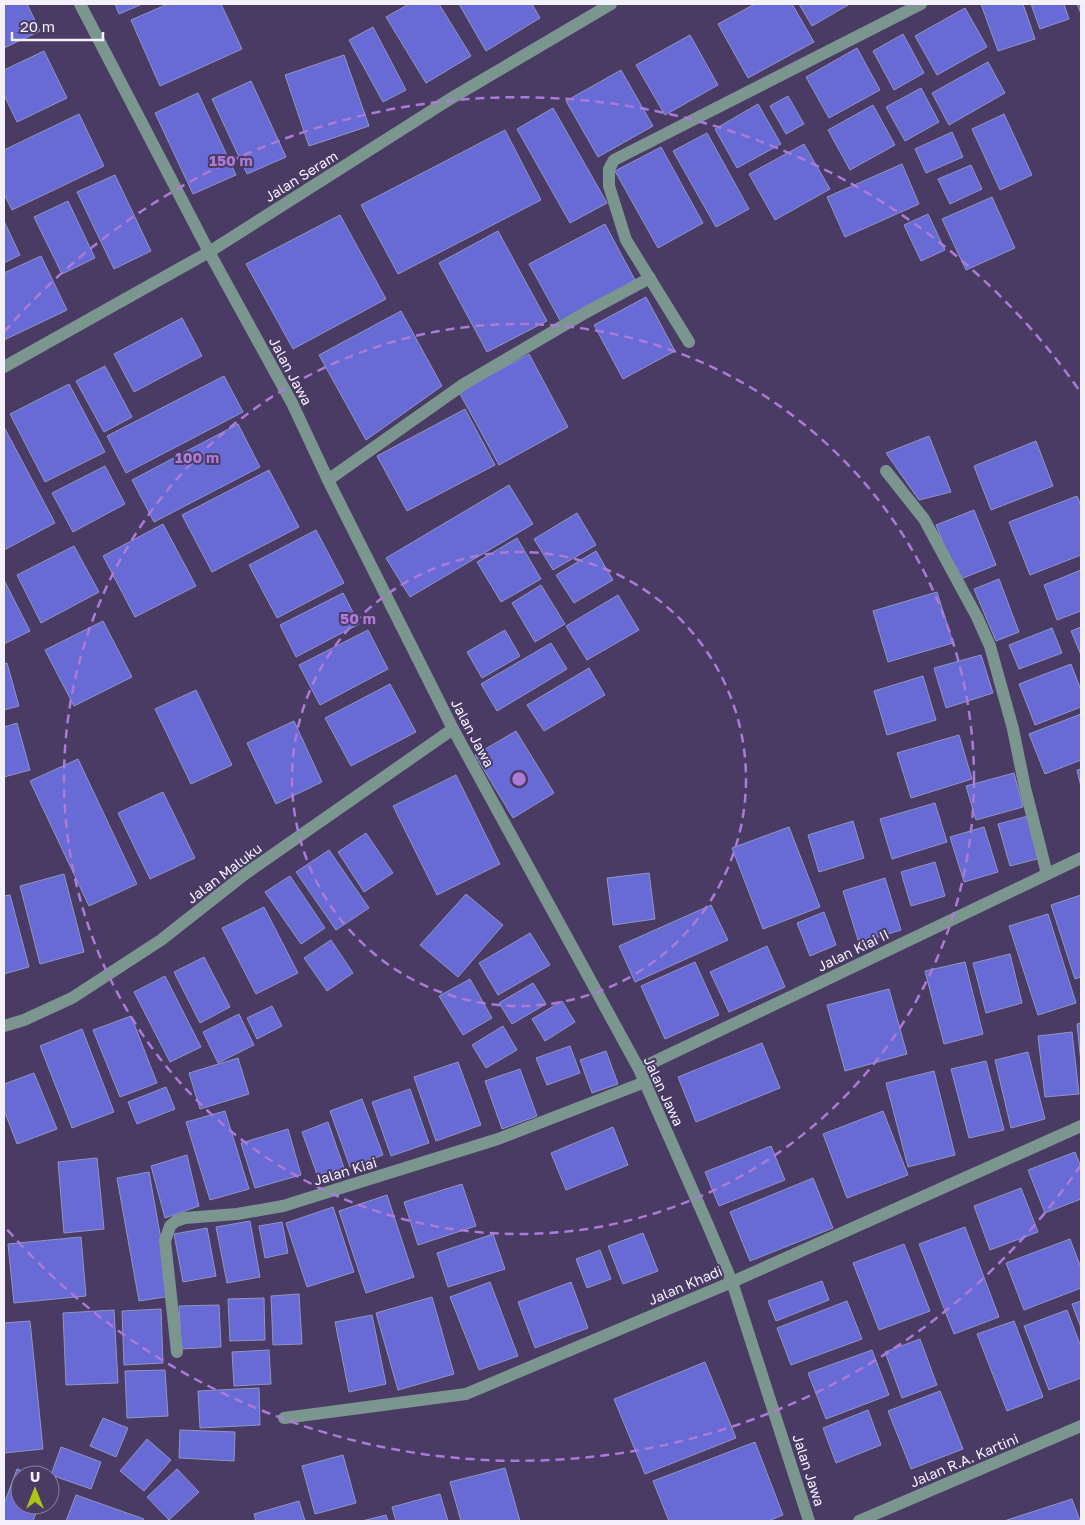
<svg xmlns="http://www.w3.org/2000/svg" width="1085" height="1525" viewBox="0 0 1085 1525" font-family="'Golos Text',sans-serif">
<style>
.building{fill:#686ad5;stroke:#9096c5}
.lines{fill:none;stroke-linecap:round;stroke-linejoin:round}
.minor{stroke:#7b968f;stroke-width:12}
.ring{fill:none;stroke:#ab7bd7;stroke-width:2.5;stroke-dasharray:9 6}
.labels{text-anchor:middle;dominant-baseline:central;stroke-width:4;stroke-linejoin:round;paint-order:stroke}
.street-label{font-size:14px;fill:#f4f1fc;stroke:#4a3b65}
.centre{fill:#ab7bd7;stroke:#4a3b65;stroke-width:2.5}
.ring-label{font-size:15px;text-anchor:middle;font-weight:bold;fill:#ab7bd7;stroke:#4a3b65;stroke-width:4;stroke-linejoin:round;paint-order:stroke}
</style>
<rect width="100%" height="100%" fill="#4a3b65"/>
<g class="building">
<polygon points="4,4 27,4 40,31 4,48"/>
<polygon points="115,4 142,4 119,14"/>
<polygon points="168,4 221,4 242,49 160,86 131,20"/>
<polygon points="409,4 439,4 471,56 426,83 386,17"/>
<polygon points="459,4 532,4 540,18 486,51"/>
<polygon points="755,4 792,4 814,42 748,78 718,24"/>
<polygon points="799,4 847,4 848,5 812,26"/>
<polygon points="981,4 1023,4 1035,39 998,51"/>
<polygon points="1031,4 1064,4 1069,19 1040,29"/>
<polygon points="1077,4 1081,4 1081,14"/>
<polygon points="965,8 987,47 937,75 915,36"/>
<polygon points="373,27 406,90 383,102 349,40"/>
<polygon points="903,34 924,73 894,90 873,51"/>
<polygon points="690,35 718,85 665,115 636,65"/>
<polygon points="857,48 880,90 829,118 806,77"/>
<polygon points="44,51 67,98 17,122 4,95 4,70"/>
<polygon points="344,55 369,126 309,146 285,75"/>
<polygon points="988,62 1005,93 949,125 932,93"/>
<polygon points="621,70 653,126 598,157 566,101"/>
<polygon points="251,81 286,157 247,174 212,99"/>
<polygon points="921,88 939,122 905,141 886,107"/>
<polygon points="198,93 236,175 193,194 155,113"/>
<polygon points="788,96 804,124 786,134 770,106"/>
<polygon points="758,104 781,144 737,168 715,129"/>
<polygon points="873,105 895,145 850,170 828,130"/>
<polygon points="553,108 607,203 570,223 517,129"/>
<polygon points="79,114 104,166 12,210 4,194 4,150"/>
<polygon points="1004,114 1032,175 1000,190 972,129"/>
<polygon points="505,130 541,200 398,274 361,205"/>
<polygon points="952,132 963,157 926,173 915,149"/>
<polygon points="707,133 749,209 716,227 673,151"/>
<polygon points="804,144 830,189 775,220 749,174"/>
<polygon points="661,147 703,223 658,248 615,171"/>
<polygon points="902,164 919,204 845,237 827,197"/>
<polygon points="971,165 982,189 950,204 938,179"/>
<polygon points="115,175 151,251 114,269 77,192"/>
<polygon points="992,197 1015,248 966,270 942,219"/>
<polygon points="68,201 95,258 62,274 34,217"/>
<polygon points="928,214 945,250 921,261 904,225"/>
<polygon points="340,215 386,299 293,349 246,264"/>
<polygon points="4,221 20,255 4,263"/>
<polygon points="605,224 636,282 561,322 529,264"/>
<polygon points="498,231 547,321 487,352 439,263"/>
<polygon points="41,256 67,310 4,340 4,273"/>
<polygon points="646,297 675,351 623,379 594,325"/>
<polygon points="401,311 442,386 366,440 319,355"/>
<polygon points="182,318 202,356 134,392 114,354"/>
<polygon points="529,354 568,427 499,465 459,392"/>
<polygon points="105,366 132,417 104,432 76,381"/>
<polygon points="224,376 243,412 126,473 107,436"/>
<polygon points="69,384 105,452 45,482 10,414"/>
<polygon points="465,409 495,465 407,511 377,456"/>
<polygon points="238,424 260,467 154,522 132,480"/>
<polygon points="4,427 55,523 4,550"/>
<polygon points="929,436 951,492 919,500 886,453"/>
<polygon points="1036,441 1053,486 991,510 974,466"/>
<polygon points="105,466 125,504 73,532 52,493"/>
<polygon points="269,470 299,527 212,572 182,515"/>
<polygon points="509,485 533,524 410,597 386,558"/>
<polygon points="1077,496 1081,506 1081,555 1030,575 1009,522"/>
<polygon points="974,510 996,565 958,580 936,525"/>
<polygon points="577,513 596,545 553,570 534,539"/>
<polygon points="163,524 196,586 135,617 103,556"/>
<polygon points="316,530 344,583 277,618 249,565"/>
<polygon points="517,538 541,579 501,602 477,562"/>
<polygon points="74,546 99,592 41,623 17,575"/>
<polygon points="596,551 613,580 574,603 556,575"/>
<polygon points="1081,570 1081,611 1057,620 1044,585"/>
<polygon points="999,579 1019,632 996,641 974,589"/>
<polygon points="4,580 30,631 4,644"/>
<polygon points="541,585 565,624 535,642 512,603"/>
<polygon points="937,592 953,643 888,662 873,611"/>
<polygon points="343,593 359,624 296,657 280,625"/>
<polygon points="618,595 639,630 587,660 566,626"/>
<polygon points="103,621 132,677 74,706 45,650"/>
<polygon points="1081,627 1081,655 1071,631"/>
<polygon points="1052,628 1062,653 1019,669 1009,645"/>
<polygon points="368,630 388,669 320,705 299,665"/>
<polygon points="505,630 520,656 482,678 467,652"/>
<polygon points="551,643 567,669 497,711 481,684"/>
<polygon points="981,655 993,693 946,708 934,668"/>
<polygon points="7,663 19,706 4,710 4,664"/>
<polygon points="1071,664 1081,690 1081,707 1035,725 1019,684"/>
<polygon points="589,668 605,695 544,731 527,705"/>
<polygon points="923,676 936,720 887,735 874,691"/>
<polygon points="390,684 416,732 351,766 325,718"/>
<polygon points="196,690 232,765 191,784 155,709"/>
<polygon points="1081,714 1081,760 1045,774 1029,734"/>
<polygon points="294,721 322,782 276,804 247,743"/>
<polygon points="17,723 30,770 4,777 4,727"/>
<polygon points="516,731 554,793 513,818 475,755"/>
<polygon points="959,735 972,779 911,798 897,753"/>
<polygon points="78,759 137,884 89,906 30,781"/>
<polygon points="1081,769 1081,787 1077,770"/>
<polygon points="1014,773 1023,807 976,820 966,786"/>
<polygon points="456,775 500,864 437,895 393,806"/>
<polygon points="163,792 195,858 150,879 118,813"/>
<polygon points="935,803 947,842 892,859 880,819"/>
<polygon points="1028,816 1041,858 1010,866 998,824"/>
<polygon points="853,821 864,858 819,872 808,835"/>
<polygon points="789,827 820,907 763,929 732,848"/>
<polygon points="984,827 998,872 964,882 950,837"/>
<polygon points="366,833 393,873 364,892 338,852"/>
<polygon points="329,850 369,908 336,930 296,872"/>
<polygon points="935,862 945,896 911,906 901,872"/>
<polygon points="649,873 655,919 613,925 607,878"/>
<polygon points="64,874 84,952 40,964 20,886"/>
<polygon points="290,876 325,928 301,944 265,892"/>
<polygon points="885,878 901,930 859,943 843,891"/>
<polygon points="466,894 503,925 458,977 420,945"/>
<polygon points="10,895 29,967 4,974 4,896"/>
<polygon points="1081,895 1081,977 1075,979 1051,905"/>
<polygon points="711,905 728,940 635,982 619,946"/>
<polygon points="264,907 298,973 256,994 222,928"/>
<polygon points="824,912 836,945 810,956 797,923"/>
<polygon points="1048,914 1076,1003 1038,1015 1009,926"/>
<polygon points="530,933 550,965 498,995 479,963"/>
<polygon points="331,940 353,973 327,991 304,958"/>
<polygon points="767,946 785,987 729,1012 710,972"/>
<polygon points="1010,954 1022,1003 986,1013 973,963"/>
<polygon points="204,957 230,1007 200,1023 174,972"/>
<polygon points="695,962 719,1015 665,1039 641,986"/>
<polygon points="965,962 983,1034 944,1044 925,971"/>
<polygon points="165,976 201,1047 170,1062 134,992"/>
<polygon points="470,979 492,1018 463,1035 439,996"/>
<polygon points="533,983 546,1004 512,1024 499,1003"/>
<polygon points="889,989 907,1054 845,1071 827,1005"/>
<polygon points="562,1001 575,1022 545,1041 532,1019"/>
<polygon points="272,1006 282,1026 257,1039 247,1018"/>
<polygon points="239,1014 254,1045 218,1063 203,1032"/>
<polygon points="131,1016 157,1083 120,1097 93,1030"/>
<polygon points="1081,1023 1081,1063 1077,1024"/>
<polygon points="503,1026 517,1050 486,1068 472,1045"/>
<polygon points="82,1029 114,1112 72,1128 40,1046"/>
<polygon points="1072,1032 1079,1094 1045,1097 1038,1036"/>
<polygon points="762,1043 780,1088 696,1122 678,1077"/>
<polygon points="570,1046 580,1073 547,1085 536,1058"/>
<polygon points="606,1051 618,1084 592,1093 580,1060"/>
<polygon points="1028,1052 1045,1119 1011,1128 995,1060"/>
<polygon points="238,1058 249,1094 200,1109 189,1073"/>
<polygon points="986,1061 1004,1130 969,1138 951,1069"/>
<polygon points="458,1062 481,1125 436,1141 414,1077"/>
<polygon points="520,1069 537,1116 502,1129 485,1081"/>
<polygon points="934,1071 955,1155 908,1167 886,1083"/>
<polygon points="34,1073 57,1129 17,1144 4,1110 4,1084"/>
<polygon points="166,1087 175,1109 137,1124 128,1102"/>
<polygon points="410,1089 429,1143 391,1156 372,1102"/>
<polygon points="362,1099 383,1155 350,1167 330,1111"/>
<polygon points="225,1111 249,1189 210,1200 186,1122"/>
<polygon points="883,1111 908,1175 847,1198 823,1134"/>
<polygon points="328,1122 344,1168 318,1177 302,1132"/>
<polygon points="613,1127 628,1165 566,1190 551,1153"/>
<polygon points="288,1129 301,1175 255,1188 241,1143"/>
<polygon points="771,1146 785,1180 719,1206 705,1172"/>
<polygon points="1075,1152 1081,1167 1081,1199 1045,1213 1028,1170"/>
<polygon points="187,1155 199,1206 165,1218 151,1166"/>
<polygon points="97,1158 104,1229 64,1233 58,1162"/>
<polygon points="149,1172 171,1296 139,1301 117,1178"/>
<polygon points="813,1178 833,1228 750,1261 730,1212"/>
<polygon points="462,1184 476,1226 418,1245 404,1202"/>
<polygon points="1021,1188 1038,1232 990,1250 974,1206"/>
<polygon points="387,1195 414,1277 366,1293 339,1211"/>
<polygon points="333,1207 354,1272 307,1287 286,1223"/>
<polygon points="250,1221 260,1277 227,1283 216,1227"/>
<polygon points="282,1222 288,1253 265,1258 259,1226"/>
<polygon points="965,1227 999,1317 954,1334 919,1244"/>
<polygon points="207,1228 216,1276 183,1282 174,1234"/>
<polygon points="643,1233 658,1271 623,1284 608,1246"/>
<polygon points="493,1234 505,1269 448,1287 437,1253"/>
<polygon points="81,1237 86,1296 14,1303 8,1244"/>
<polygon points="1070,1239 1081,1268 1081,1288 1024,1310 1006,1263"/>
<polygon points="904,1244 930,1311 879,1330 853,1263"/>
<polygon points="600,1250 611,1279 587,1288 576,1259"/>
<polygon points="822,1281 829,1300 776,1321 768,1301"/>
<polygon points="490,1282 518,1356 479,1370 450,1297"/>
<polygon points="571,1282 588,1328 535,1348 518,1302"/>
<polygon points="299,1294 302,1344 273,1345 271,1296"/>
<polygon points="432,1297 454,1374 398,1390 376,1313"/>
<polygon points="264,1298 265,1340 230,1341 228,1299"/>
<polygon points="847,1301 862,1339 791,1365 777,1328"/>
<polygon points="1081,1301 1081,1328 1072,1304"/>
<polygon points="219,1305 221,1347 181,1349 179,1306"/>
<polygon points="161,1309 163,1363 124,1365 122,1311"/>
<polygon points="114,1310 118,1383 66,1385 63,1313"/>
<polygon points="1067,1310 1081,1347 1081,1378 1049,1390 1024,1326"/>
<polygon points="372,1315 386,1384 349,1392 335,1322"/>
<polygon points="30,1321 43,1449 4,1453 4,1323"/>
<polygon points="1014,1321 1043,1397 1007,1411 977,1334"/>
<polygon points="920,1339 937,1385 902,1398 885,1352"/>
<polygon points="269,1350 271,1384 234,1386 232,1352"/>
<polygon points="872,1350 889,1395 826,1419 808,1373"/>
<polygon points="705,1362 736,1438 645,1474 614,1399"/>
<polygon points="165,1370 168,1416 127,1418 125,1371"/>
<polygon points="259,1388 260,1425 200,1428 198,1391"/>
<polygon points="940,1391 963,1449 911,1469 888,1411"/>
<polygon points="868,1410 881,1445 836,1463 823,1428"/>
<polygon points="103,1418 128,1428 116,1457 90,1446"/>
<polygon points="180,1430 235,1432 234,1461 179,1458"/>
<polygon points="147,1439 171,1460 144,1491 120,1471"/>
<polygon points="755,1442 783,1515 768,1521 669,1521 653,1481"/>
<polygon points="61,1447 101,1462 91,1489 51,1475"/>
<polygon points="343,1455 356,1503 315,1514 302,1466"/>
<polygon points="505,1468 520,1521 461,1521 450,1482"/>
<polygon points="17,1469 33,1475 20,1475 20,1505 39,1505 33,1521 4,1521 4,1504"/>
<polygon points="177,1469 199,1492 169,1520 147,1497"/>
<polygon points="440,1494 448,1521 396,1521 392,1507"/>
<polygon points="76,1495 144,1519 143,1521 66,1521"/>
<polygon points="1072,1499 1080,1521 1004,1521"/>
<polygon points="299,1501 305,1521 256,1521 254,1514"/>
<polygon points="386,1515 388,1521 362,1521"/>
</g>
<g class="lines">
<g class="minor">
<polyline points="80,4 209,252 292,403 328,480 453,729 639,1069 707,1223 732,1282 809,1521"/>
<polyline points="689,342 626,240 609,186 609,169 614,160 921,4"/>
<polyline points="4,367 209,252 450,99 611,4"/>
<polyline points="886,471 924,519 977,617 990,646 1013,729 1025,788 1047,874"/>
<polyline points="328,480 464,384 583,314 650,278"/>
<polyline points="4,1026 24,1020 72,998 161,940 245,874 453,729"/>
<polyline points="639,1069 1081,858"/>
<polyline points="177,1352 165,1241 170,1226 176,1221 185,1218 237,1214 283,1206 498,1139 645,1082"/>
<polyline points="284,1418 466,1394 732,1282 1081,1126"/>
<polyline points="859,1521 1081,1426"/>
</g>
</g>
<g class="ring">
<circle cx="519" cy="779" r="227"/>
<circle cx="519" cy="779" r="455"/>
<path d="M1081 1165A682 682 0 0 1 4 1226M4 332A682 682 0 0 1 1081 393"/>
</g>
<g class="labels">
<g class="street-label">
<text transform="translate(301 176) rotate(-32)">Jalan Seram</text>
<text transform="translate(291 371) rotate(62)">Jalan Jawa</text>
<text transform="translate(473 733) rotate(62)">Jalan Jawa</text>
<text transform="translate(224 873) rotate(-37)">Jalan Maluku</text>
<text transform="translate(853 950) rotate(-26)">Jalan Kiai II</text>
<text transform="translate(664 1091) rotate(65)">Jalan Jawa</text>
<text transform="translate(345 1171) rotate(-17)">Jalan Kiai</text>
<text transform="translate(685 1285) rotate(-23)">Jalan Khadi</text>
<text transform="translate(964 1460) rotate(-23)">Jalan R.A. Kartini</text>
<text transform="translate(809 1470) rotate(72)">Jalan Jawa</text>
</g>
</g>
<circle cx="519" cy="779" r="8" class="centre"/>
<g class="ring-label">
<text x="231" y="166">150 m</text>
<text x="197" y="463">100 m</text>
<text x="358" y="624">50 m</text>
</g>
<rect width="1085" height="1525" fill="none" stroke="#f4f1fc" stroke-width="10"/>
<g transform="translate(35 1490)"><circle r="24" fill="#4a3b65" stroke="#8e84a1"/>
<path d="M0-4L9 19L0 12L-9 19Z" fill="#acc613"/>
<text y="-8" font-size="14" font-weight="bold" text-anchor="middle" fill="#f4f1fc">U</text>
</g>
<path d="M12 32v8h91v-8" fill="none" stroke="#f4f1fc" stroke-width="2.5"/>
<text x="20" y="32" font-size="15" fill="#f4f1fc" stroke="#4a3b65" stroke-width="4" paint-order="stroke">20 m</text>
</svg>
